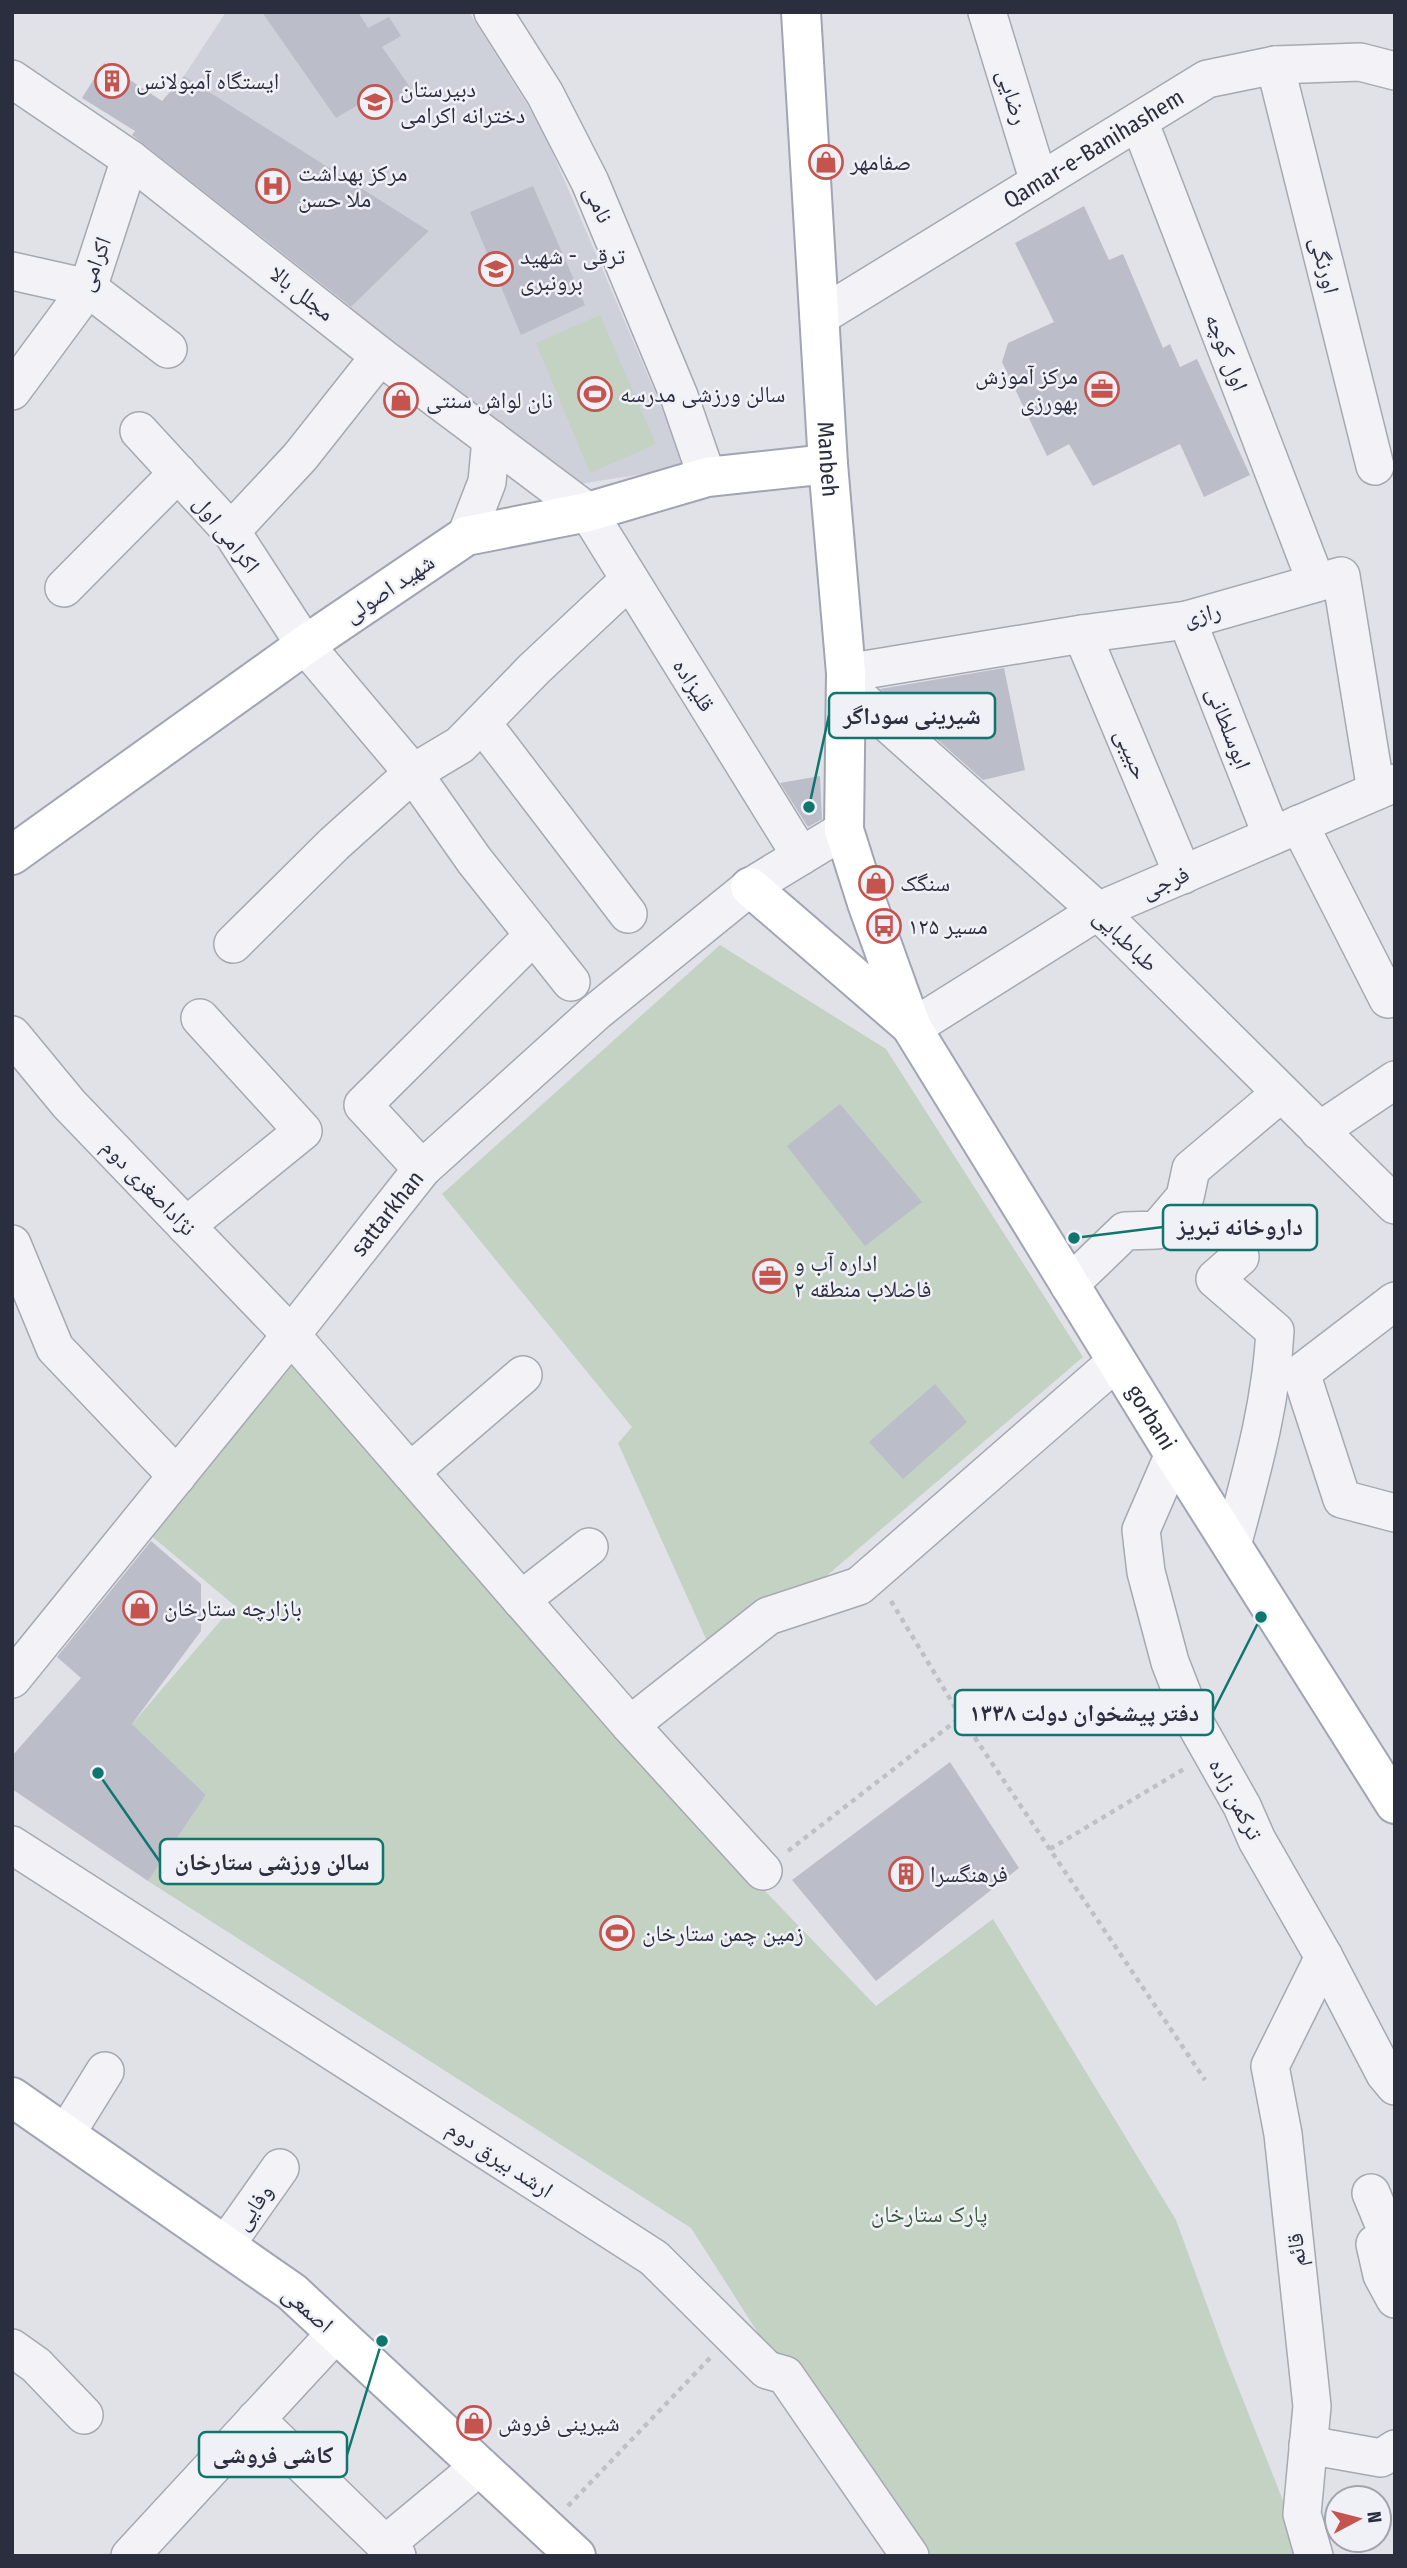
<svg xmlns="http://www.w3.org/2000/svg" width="1407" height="2568" viewBox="0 0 1407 2568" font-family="'Fira Sans Condensed','Noto Naskh Arabic',sans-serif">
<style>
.built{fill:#cfd1da}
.green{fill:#c3d2c2}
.building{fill:#bbbdc8}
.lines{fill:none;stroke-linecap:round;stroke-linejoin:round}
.minor-casing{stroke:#a6a8b2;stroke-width:40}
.major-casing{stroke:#a1a4b3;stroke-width:42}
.path{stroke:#bfc0c7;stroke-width:4.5;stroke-dasharray:5 5;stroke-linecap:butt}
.minor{stroke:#f3f3f7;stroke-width:37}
.major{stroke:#fff;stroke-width:38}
.labels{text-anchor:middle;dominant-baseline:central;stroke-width:5;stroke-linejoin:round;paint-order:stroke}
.poi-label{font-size:23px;fill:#2a2e3f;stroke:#f0f1f6;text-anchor:start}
.street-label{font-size:23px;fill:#2a2e3f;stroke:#f0f1f6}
.park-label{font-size:23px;fill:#385939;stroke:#f0f1f6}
.leader{fill:none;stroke:#0f766e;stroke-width:2.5}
.callout-dot{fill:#0f766e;stroke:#f0f1f6;stroke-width:2.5}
.callout{fill:#f0f1f6;stroke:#0f766e;stroke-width:2.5}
.callout-label{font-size:24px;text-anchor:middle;font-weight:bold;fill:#2a2e3f}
</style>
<rect width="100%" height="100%" fill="#e0e2e8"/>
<polygon class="built" points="226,12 469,12 542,128 687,467 573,485 350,308 429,231 184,76"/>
<g class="green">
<polygon points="600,315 656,444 590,473 536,343"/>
<polygon points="720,945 886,1049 1083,1357 817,1584 712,1652 618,1443 632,1427 442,1194"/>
<polygon points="292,1357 764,1890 876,2006 993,1919 1176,2220 1226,2357 1305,2556 932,2556 785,2375 691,2228 148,1881 206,1795 132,1724 234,1605 149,1534"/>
</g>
<g class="building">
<polygon points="262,12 358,12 368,28 389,17 401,36 382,47 412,90 374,117 363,102 336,118"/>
<polygon points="104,63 162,101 184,76 429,231 351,307 132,135 135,131 82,98"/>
<polygon points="533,186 585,305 521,335 470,212"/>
<polygon points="1084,206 1109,260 1123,254 1163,348 1170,344 1180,367 1197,359 1250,475 1204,497 1180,444 1093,486 1069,444 1047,456 1002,362 1008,343 1054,322 1015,243"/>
<polygon points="1004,668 1025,770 983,780 880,689"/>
<polygon points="820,776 822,819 808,827 780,783"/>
<polygon points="840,1104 922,1202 865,1246 787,1146"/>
<polygon points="935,1384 967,1422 903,1479 869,1442"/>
<polygon points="151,1541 201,1584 201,1631 132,1724 206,1795 148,1881 12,1789 12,1756 81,1678 57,1657"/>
<polygon points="950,1762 1019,1868 876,1981 792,1880"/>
</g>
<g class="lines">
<g class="minor-casing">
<g id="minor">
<polyline points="493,12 545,94 590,182 679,396 707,477"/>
<polyline points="987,12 1039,182"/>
<polyline points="1275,65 1375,466"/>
<polyline points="12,79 130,159 380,356 588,512 801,856"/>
<polyline points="1139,121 1316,582"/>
<polyline points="12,271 88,288 168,349"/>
<path id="s1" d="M819 317 1207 79 1275 65 1360 62 1395 71"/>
<polyline points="12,391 88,288 130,159"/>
<polyline points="139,431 231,531 305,645 413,773 474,860 571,982"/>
<polyline points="231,531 300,457 380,356"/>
<polyline points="466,536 487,482 491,439"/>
<polyline points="64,588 178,473"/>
<polyline points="1187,620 1272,836"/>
<polyline points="1082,634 1183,875"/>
<polyline points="846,673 1082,634 1187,620 1341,576 1376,791"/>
<polyline points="846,686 1098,911 1395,1205"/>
<polyline points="482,723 628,914"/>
<polyline points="1299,824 1388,999"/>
<polyline points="233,944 334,844 413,773 460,745 534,669 629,580"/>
<polyline points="912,1028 1098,911 1395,783"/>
<polyline points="12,1035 69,1104 291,1335 630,1725 763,1871"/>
<polyline points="1319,1131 1395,1080"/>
<polyline points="422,1169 363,1105 534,935"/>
<polyline points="186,1226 303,1131 200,1018"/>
<polyline points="12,1244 55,1348 177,1476"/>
<polyline points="1069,1285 1125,1231 1157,1230 1185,1197 1191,1169 1281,1093"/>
<polyline points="1395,1301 1301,1373 1342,1499 1395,1513"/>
<polyline points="1174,1454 1141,1530 1146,1572 1170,1662 1191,1716 1242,1806 1257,1840 1324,1957 1385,2074 1395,2086"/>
<polyline points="410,1472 523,1375"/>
<path d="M1232 1546C1251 1474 1271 1406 1275 1331L1215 1279 1240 1257"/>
<polyline points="521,1600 589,1547"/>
<path id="s2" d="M12 1679 291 1335 422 1169 596 1012 750 887 844 830"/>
<polyline points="630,1725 768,1616 859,1586 1117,1361"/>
<polyline points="12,1845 654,2258 767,2370 785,2375 910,2556"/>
<polyline points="66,2134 105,2071"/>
<polyline points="1371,2193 1390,2239 1375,2244 1382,2275 1395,2299"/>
<polyline points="225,2246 280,2168"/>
<polyline points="12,2348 36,2365 84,2415"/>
<polyline points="256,2419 397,2556"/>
<polyline points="1308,2445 1381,2458 1395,2449"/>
<polyline points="386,2544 480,2466"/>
<polyline points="130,2556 336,2333"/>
<polyline points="1314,2556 1302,2514 1312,2406 1283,2134 1270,2066 1324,1957"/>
</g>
</g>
<g class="major-casing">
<g id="major">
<path id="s3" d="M801 12 828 464 846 673 844 830 867 903 912 1028 1174 1454 1395 1804"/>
<polyline points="12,855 305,645 466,536 588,512 707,477 828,464"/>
<polyline points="750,887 911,1026"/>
<polyline points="12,2097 292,2292 576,2556"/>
</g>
</g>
<g class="path">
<polyline points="891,1601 961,1717 1205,2080"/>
<polyline points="1050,1849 1184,1769"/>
<polyline points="788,1851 961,1717"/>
<polyline points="568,2506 710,2358"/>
</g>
<use href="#minor" class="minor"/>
<use href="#major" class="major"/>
</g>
<defs>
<g id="building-ring" transform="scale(1.75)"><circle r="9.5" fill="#f0f1f6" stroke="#c5534e" stroke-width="1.5"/><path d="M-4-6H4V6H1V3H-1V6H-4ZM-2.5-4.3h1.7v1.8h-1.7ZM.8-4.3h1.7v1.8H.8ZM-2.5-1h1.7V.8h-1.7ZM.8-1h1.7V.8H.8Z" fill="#c5534e"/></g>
<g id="school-ring" transform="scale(1.75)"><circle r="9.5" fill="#f0f1f6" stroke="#c5534e" stroke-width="1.5"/><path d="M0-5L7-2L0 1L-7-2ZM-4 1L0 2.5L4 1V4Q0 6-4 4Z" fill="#c5534e"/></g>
<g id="shop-ring" transform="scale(1.75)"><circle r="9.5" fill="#f0f1f6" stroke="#c5534e" stroke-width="1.5"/><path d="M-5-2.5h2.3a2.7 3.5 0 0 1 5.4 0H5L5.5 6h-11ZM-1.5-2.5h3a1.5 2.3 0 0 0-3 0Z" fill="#c5534e"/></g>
<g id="hospital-ring" transform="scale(1.75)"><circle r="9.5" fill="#f0f1f6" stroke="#c5534e" stroke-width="1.5"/><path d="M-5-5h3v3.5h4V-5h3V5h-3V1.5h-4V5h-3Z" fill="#c5534e"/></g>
<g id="office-ring" transform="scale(1.75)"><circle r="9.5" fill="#f0f1f6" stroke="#c5534e" stroke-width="1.5"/><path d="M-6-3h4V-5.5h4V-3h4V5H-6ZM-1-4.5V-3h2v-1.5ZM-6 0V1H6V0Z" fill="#c5534e"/></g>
<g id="stadium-ring" transform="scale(1.75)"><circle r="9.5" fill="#f0f1f6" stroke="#c5534e" stroke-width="1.5"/><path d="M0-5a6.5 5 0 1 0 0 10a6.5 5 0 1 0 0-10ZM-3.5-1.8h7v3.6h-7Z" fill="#c5534e"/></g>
<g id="bus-ring" transform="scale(1.75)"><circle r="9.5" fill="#f0f1f6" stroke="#c5534e" stroke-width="1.5"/><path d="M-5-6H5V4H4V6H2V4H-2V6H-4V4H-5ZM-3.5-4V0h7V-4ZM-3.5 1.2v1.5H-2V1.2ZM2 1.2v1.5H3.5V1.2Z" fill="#c5534e"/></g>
</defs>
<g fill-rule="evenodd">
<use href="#building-ring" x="112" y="81"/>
<use href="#school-ring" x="375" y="102"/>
<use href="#shop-ring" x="826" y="162"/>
<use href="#hospital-ring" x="273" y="186"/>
<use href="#school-ring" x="496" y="269"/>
<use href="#office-ring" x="1102" y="389"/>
<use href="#stadium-ring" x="595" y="394"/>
<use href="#shop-ring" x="401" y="400"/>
<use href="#shop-ring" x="876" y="883"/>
<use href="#bus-ring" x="884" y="926"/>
<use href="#office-ring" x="770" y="1276"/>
<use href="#shop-ring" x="140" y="1608"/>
<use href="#building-ring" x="906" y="1874"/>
<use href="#stadium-ring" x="617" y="1933"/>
<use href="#shop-ring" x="474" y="2423"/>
</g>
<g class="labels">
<g class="poi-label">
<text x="136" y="81">ایستگاه آمبولانس</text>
<text x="400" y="89">دبیرستان<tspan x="400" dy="26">دخترانه اکرامی</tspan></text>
<text x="850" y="162">صفامهر</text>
<text x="298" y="173">مرکز بهداشت<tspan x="298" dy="26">ملا حسن</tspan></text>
<text x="520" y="256">ترقی - شهید<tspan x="520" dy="26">برونبری</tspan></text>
<text x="1078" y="376" text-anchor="end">مرکز آموزش<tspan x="1078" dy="26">بهورزی</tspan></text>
<text x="620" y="394">سالن ورزشی مدرسه</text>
<text x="426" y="400">نان لواش سنتی</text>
<text x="900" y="883">سنگک</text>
<text x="908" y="926">مسیر ۱۲۵</text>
<text x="794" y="1263">اداره آب و<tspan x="794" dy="26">فاضلاب منطقه ۲</tspan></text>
<text x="164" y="1608">بازارچه ستارخان</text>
<text x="930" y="1874">فرهنگسرا</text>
<text x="642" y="1933">زمین چمن ستارخان</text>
<text x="498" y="2423">شیرینی فروش</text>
</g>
<g class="street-label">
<text transform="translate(1013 97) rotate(73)">رضایی</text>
<text stroke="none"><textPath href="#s1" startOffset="322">Qamar-e-Banihashem</textPath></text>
<text transform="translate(599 204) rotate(66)">نامی</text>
<text transform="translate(94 264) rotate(-69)">اکرامی</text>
<text transform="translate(1325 265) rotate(76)">اورنگی</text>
<text transform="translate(302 293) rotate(38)">مجلل بالا</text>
<text transform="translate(1227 352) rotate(69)">اول کوچه</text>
<text stroke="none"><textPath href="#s3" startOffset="448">Manbeh</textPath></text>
<text transform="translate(227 534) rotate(52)">اکرامی اول</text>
<text transform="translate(389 588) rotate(-34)">شهید اصولی</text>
<text transform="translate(1202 614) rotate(-14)">رازی</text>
<text transform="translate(694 685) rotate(58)">قلیزاده</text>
<text transform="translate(1229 728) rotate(69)">ابوسلطانی</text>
<text transform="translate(1132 754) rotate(67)">حبیبی</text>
<text transform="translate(1165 882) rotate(-23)">فرجی</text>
<text transform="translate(1126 940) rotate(44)">طباطبایی</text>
<text transform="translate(149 1187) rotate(46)">نژاداصغری دوم</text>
<text stroke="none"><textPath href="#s2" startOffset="598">sattarkhan</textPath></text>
<text stroke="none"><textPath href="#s3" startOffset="1486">gorbani</textPath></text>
<text transform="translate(1236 1799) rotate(62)">ترکمن زاده</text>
<text transform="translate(500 2159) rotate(33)">ارشد بیرق دوم</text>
<text transform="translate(253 2207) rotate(-55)">وفایی</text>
<text transform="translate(1296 2250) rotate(-96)">قائم</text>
<text transform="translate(308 2309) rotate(41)">اصمعی</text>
</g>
<g class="park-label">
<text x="929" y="2214">پارک ستارخان</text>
</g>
</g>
<path class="leader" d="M809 807L829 715M1074 1238L1163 1227M1261 1617L1213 1712M98 1773L160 1862M382 2341L347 2455"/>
<g class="callout-dot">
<circle cx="809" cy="807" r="7"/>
<circle cx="1074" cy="1238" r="7"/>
<circle cx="1261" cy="1617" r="7"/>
<circle cx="98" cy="1773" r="7"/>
<circle cx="382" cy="2341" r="7"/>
</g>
<g class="callout">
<rect x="829" y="693" width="166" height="45" rx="7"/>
<rect x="1163" y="1205" width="154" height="45" rx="7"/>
<rect x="955" y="1690" width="258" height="45" rx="7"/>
<rect x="160" y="1839" width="223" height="45" rx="7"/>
<rect x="199" y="2432" width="148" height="45" rx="7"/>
</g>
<g class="callout-label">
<text x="912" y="724">شیرینی سوداگر</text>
<text x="1240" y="1235">داروخانه تبریز</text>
<text x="1084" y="1721">دفتر پیشخوان دولت ۱۳۳۸</text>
<text x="272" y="1870">سالن ورزشی ستارخان</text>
<text x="273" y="2463">کاشی فروشی</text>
</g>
<rect width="1407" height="2568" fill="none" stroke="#2a2e3f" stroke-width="28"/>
<g transform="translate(1358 2519) rotate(83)"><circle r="33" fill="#f0f1f6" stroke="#a1a3ad" stroke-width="2"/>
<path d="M0-5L12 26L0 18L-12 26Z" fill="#c5534e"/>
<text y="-10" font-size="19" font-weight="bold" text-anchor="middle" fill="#2a2e3f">N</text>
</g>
</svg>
